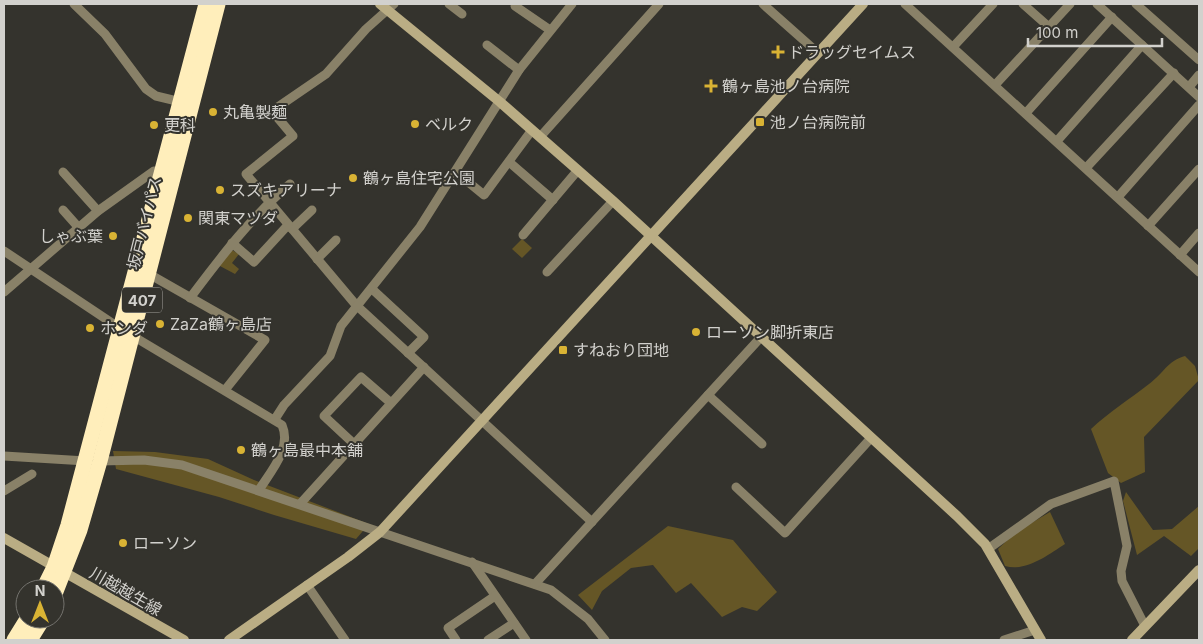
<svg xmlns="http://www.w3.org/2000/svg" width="1203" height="644" viewBox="0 0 1203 644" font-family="Inter,'Noto Sans JP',sans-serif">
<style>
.green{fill:#655626}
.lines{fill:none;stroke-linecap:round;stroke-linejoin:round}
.street{stroke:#898168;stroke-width:9}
.secondary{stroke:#baad84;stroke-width:10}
.highway{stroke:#feb;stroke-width:15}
.poi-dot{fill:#d9b334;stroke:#34332d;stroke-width:2}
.labels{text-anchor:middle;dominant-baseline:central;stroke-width:4;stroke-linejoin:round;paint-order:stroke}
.shield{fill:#34332d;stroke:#a3a29d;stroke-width:1}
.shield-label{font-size:15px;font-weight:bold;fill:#d2d1cd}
.poi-label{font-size:16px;fill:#d2d1cd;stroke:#34332d;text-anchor:start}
.street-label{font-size:16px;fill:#d2d1cd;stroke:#34332d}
</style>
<rect width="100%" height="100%" fill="#34332d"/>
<g class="green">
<polygon points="522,239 532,248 522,258 512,249"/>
<polygon points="230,249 239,254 232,263 239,269 235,274 218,265"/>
<path d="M1185 356 1195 366 1199 380 1144 437 1145 472 1121 483 1108 473 1091 429C1109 412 1130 399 1149 384 1164 373 1167 361 1185 356Z"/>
<polygon points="113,451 155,452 208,459 254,480 369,524 356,539 274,515 219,497 116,469"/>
<polygon points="1126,492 1153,530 1172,529 1199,506 1199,548 1191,556 1164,536 1137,555 1123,501"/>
<path d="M1050 512 1065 544C1048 555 1026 572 1005 566L998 549 1016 532Z"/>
<polygon points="668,526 733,540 777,592 757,611 742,607 722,617 691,583 676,593 653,565 631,568 602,591 592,610 578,595"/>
</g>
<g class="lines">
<g class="street">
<polyline points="74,4 105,34 146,89 156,96 181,102"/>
<polyline points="394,4 366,29 326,74 272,111 293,136 246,174 356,305 592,522"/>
<polyline points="449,4 462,14"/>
<polyline points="763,4 817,52"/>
<polyline points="905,4 1199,272"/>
<polyline points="1023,4 1049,27"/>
<polyline points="1097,4 1199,97"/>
<polyline points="1136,4 1199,60"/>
<polyline points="515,6 550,30"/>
<polyline points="487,45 519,70"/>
<polyline points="953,47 993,4"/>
<polyline points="995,85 1070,4"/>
<polyline points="1189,87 1199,75"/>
<polyline points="1026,113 1112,17"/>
<polyline points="540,137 659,4"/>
<polyline points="1057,141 1142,45"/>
<polyline points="509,162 553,200"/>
<polyline points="1086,168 1174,73"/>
<polyline points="63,172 98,211"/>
<polyline points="456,172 484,195 532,130"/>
<polyline points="1118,197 1199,105"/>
<polyline points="63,210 79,228"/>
<polyline points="1148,226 1199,169"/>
<polyline points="292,229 312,210"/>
<polyline points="523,235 578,170"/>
<polyline points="232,243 254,262 288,225"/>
<path d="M4 251 121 329 282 425C292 448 271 471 259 490"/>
<polyline points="1180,255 1199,233"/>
<polyline points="317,259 336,240"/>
<polyline points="547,272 613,201"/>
<polyline points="149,274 265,340 225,390"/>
<polyline points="372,289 424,337 408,353"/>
<polyline points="4,292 98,211 154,171 163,172"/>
<path d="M190 298C221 257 251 217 290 184"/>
<polyline points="708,395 762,444"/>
<polyline points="275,419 284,405 330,356 341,326 420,227 519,70 572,4"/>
<polyline points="353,443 324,416 361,377 391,403"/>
<polyline points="4,456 86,461"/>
<polyline points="100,461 144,460 182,465 551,590 588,619 605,640"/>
<polyline points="736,487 785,533 871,438"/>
<polyline points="4,491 32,474"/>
<polyline points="300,504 424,367"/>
<polyline points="988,549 1051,504 1114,481 1127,546 1121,571 1122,581 1145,626"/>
<polyline points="472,562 526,640"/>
<polyline points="535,584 761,337"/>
<polyline points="307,585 345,640"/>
<polyline points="456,640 448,628 495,596"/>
<polyline points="488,640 514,623"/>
<polyline points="1004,640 1035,630"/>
</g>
<g class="secondary">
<polyline points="380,4 500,102 613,201 957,516 985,544 1041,640"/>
<polyline points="4,538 184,640"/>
<polyline points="229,640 348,557 380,532 863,4"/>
<polyline points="1132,640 1199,570"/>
</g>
<g class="highway">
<polyline points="43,589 54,567 68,525 206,4"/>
<polyline points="55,594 80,530 100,461 218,4"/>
<polyline points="14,640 27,619"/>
<polyline points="30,640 43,619"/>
</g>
</g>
<g class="poi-dot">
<path d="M775.5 44.5h5v5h5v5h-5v5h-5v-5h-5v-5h5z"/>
<path d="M708.5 78.5h5v5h5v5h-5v5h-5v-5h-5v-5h5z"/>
<circle cx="213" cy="112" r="5"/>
<rect x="755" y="117" width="10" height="10" rx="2.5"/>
<circle cx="415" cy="124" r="5"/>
<circle cx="154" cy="125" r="5"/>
<circle cx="353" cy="178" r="5"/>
<circle cx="220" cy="190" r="5"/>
<circle cx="188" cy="218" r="5"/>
<circle cx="113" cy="236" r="5"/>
<circle cx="160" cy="324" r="5"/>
<circle cx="90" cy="328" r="5"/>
<circle cx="696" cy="332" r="5"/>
<rect x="558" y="345" width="10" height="10" rx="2.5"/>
<circle cx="241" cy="450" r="5"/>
<circle cx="123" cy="543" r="5"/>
</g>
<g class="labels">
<rect class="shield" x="122" y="287.5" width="40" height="25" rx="4"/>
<g class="shield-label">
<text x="142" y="300">407</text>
</g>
<g class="poi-label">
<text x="788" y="52">ドラッグセイムス</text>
<text x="722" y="86">鶴ヶ島池ノ台病院</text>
<text x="223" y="112">丸亀製麺</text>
<text x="770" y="122">池ノ台病院前</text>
<text x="425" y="124">ベルク</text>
<text x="164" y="125">更科</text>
<text x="363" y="178">鶴ヶ島住宅公園</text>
<text x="230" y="190">スズキアリーナ</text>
<text x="198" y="218">関東マツダ</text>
<text x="103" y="236" text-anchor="end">しゃぶ葉</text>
<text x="170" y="324">ZaZa鶴ヶ島店</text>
<text x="100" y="328">ホンダ</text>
<text x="706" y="332">ローソン脚折東店</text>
<text x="573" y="350">すねおり団地</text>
<text x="251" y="450">鶴ヶ島最中本舗</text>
<text x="133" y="543">ローソン</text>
</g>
<g class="street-label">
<text transform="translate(144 223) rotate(-76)">坂戸バイパス</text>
<text transform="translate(126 591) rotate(30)">川越越生線</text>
</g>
</g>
<rect width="1203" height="644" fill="none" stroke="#d2d1cd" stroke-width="10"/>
<g transform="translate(40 604)"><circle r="24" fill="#34332d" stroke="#73726d"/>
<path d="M0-4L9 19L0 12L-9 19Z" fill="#d9b334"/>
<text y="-8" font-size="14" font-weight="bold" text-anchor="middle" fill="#d2d1cd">N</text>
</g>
<path d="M1028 38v8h134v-8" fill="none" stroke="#d2d1cd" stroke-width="2.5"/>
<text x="1036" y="38" font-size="15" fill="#d2d1cd" stroke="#34332d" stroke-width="4" paint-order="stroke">100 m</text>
</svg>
